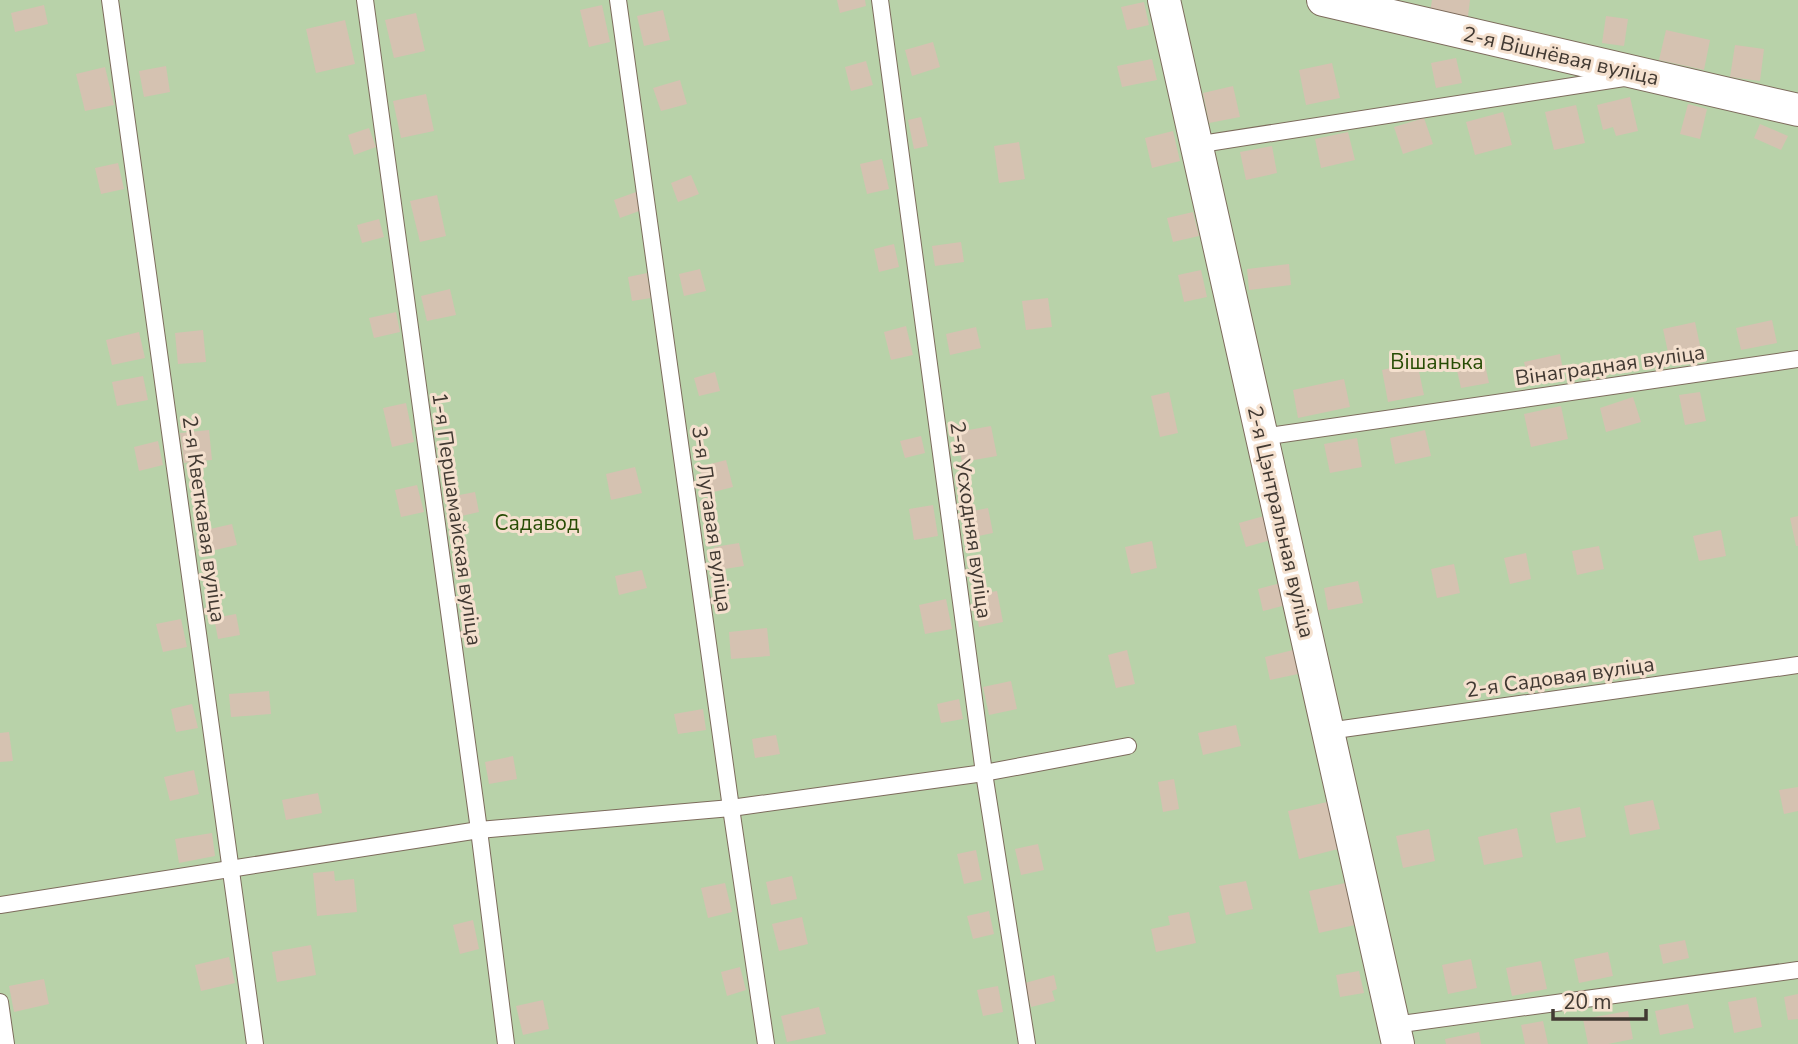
<svg xmlns="http://www.w3.org/2000/svg" width="1798" height="1044" viewBox="0 0 1798 1044" font-family="'Nunito Sans',sans-serif">
<style>
.garden{fill:#b8d2a9}
.building{fill:#d5c2b1}
.lines{fill:none;stroke-linecap:round;stroke-linejoin:round}
.service-casing{stroke:#7d6b5c;stroke-width:18}
.minor-casing{stroke:#7d6b5c;stroke-width:34}
.service{stroke:#fff;stroke-width:16}
.minor{stroke:#fff;stroke-width:32}
.labels{text-anchor:middle;dominant-baseline:central;stroke-width:6;stroke-linejoin:round;paint-order:stroke}
.street-label{font-size:21px;fill:#413932;stroke:#f4e0ce}
.park-label{font-size:21px;fill:#274c04;stroke:#f4e0ce}
</style>
<rect width="100%" height="100%" fill="#f4e0ce"/>
<rect class="garden" x="0" y="0" width="1798" height="1044"/>
<g class="building">
<polygon points="837,0 865,0 866,6 840,13"/>
<polygon points="1432,0 1470,0 1468,16 1430,12"/>
<polygon points="1144,2 1149,25 1127,30 1121,7"/>
<polygon points="44,5 48,24 15,32 11,13"/>
<polygon points="602,5 610,42 589,47 580,10"/>
<polygon points="663,10 670,40 644,46 637,16"/>
<polygon points="416,13 425,51 394,58 385,20"/>
<polygon points="1606,16 1628,19 1624,46 1602,43"/>
<polygon points="345,20 355,64 316,73 306,29"/>
<polygon points="1666,30 1710,40 1704,70 1659,60"/>
<polygon points="933,42 940,67 912,76 905,50"/>
<polygon points="1735,45 1764,49 1760,81 1730,77"/>
<polygon points="1456,58 1462,83 1436,88 1431,63"/>
<polygon points="1152,59 1157,80 1122,87 1117,66"/>
<polygon points="866,61 873,85 851,91 845,67"/>
<polygon points="1332,63 1340,98 1306,105 1299,70"/>
<polygon points="166,66 170,92 144,97 139,71"/>
<polygon points="105,67 114,105 85,111 76,74"/>
<polygon points="680,80 687,104 661,111 653,88"/>
<polygon points="1233,86 1240,117 1209,123 1203,93"/>
<polygon points="426,94 434,131 401,138 393,101"/>
<polygon points="1630,97 1638,131 1616,136 1613,127 1603,130 1597,105"/>
<polygon points="1688,104 1707,109 1700,139 1680,134"/>
<polygon points="1576,105 1585,143 1554,150 1545,112"/>
<polygon points="1503,112 1512,145 1475,155 1466,122"/>
<polygon points="921,117 928,146 914,149 908,120"/>
<polygon points="1424,118 1433,144 1403,154 1394,127"/>
<polygon points="1760,124 1788,136 1781,150 1754,138"/>
<polygon points="369,128 376,147 354,155 348,135"/>
<polygon points="1173,131 1180,161 1152,168 1145,138"/>
<polygon points="1348,132 1355,160 1321,168 1315,139"/>
<polygon points="1019,142 1025,179 999,183 994,146"/>
<polygon points="1272,146 1277,173 1246,180 1240,152"/>
<polygon points="882,159 889,189 867,194 860,164"/>
<polygon points="118,163 124,189 101,194 95,168"/>
<polygon points="691,175 699,194 678,202 671,183"/>
<polygon points="636,192 642,210 620,218 614,200"/>
<polygon points="437,195 446,236 420,242 410,201"/>
<polygon points="1193,212 1199,236 1173,242 1167,218"/>
<polygon points="379,219 384,237 362,243 357,225"/>
<polygon points="961,242 964,262 935,266 932,246"/>
<polygon points="894,244 899,267 879,272 874,249"/>
<polygon points="1289,264 1291,285 1249,290 1247,269"/>
<polygon points="700,269 706,291 684,296 679,274"/>
<polygon points="1201,270 1207,297 1184,302 1178,275"/>
<polygon points="647,273 651,298 632,301 628,277"/>
<polygon points="450,289 456,315 427,321 421,296"/>
<polygon points="1048,298 1052,327 1026,330 1022,301"/>
<polygon points="396,312 400,332 374,338 369,318"/>
<polygon points="1772,320 1777,343 1741,350 1736,328"/>
<polygon points="1695,322 1701,350 1669,357 1663,329"/>
<polygon points="906,326 913,355 891,360 884,332"/>
<polygon points="976,327 981,348 950,355 946,334"/>
<polygon points="203,330 206,362 178,364 175,333"/>
<polygon points="139,332 145,358 112,365 106,340"/>
<polygon points="1560,354 1564,375 1529,382 1524,362"/>
<polygon points="1484,360 1489,383 1461,388 1456,366"/>
<polygon points="1417,362 1424,395 1388,402 1382,370"/>
<polygon points="715,372 720,391 699,396 694,378"/>
<polygon points="143,376 148,400 117,406 112,382"/>
<polygon points="1344,379 1350,407 1298,418 1293,390"/>
<polygon points="1169,392 1178,433 1160,437 1151,396"/>
<polygon points="1700,392 1706,421 1685,425 1679,395"/>
<polygon points="1633,397 1641,422 1606,432 1600,408"/>
<polygon points="406,403 414,442 392,447 383,408"/>
<polygon points="1561,406 1568,439 1531,447 1524,414"/>
<polygon points="991,426 997,456 962,462 957,432"/>
<polygon points="209,430 212,460 184,463 180,433"/>
<polygon points="1425,430 1431,456 1395,464 1390,438"/>
<polygon points="921,436 925,453 905,458 900,441"/>
<polygon points="1357,438 1362,467 1330,473 1324,444"/>
<polygon points="158,441 163,465 139,471 134,447"/>
<polygon points="726,460 733,487 706,494 699,467"/>
<polygon points="635,467 642,493 611,500 606,474"/>
<polygon points="417,485 424,512 401,517 395,490"/>
<polygon points="475,492 479,512 453,518 449,497"/>
<polygon points="933,505 938,536 914,540 909,509"/>
<polygon points="988,508 993,533 969,538 963,513"/>
<polygon points="1264,516 1271,540 1246,547 1239,523"/>
<polygon points="1798,516 1798,546 1796,546 1790,518"/>
<polygon points="232,524 237,545 202,553 197,532"/>
<polygon points="1721,530 1726,556 1699,561 1693,536"/>
<polygon points="1152,541 1157,568 1131,574 1125,547"/>
<polygon points="739,543 744,566 718,570 714,547"/>
<polygon points="1599,546 1604,569 1577,575 1572,551"/>
<polygon points="1526,553 1531,579 1510,584 1504,558"/>
<polygon points="1454,564 1460,593 1437,598 1431,569"/>
<polygon points="642,570 647,588 619,595 615,576"/>
<polygon points="1358,581 1363,603 1328,610 1324,588"/>
<polygon points="1281,583 1286,605 1263,611 1258,589"/>
<polygon points="997,591 1003,622 979,627 973,595"/>
<polygon points="946,599 952,629 925,634 919,605"/>
<polygon points="236,614 240,635 218,639 214,618"/>
<polygon points="181,619 187,647 163,652 156,624"/>
<polygon points="767,628 770,656 731,659 729,632"/>
<polygon points="1127,650 1135,684 1116,688 1108,655"/>
<polygon points="1293,650 1298,674 1270,680 1265,657"/>
<polygon points="1011,681 1017,709 989,715 983,687"/>
<polygon points="269,691 271,714 231,717 229,694"/>
<polygon points="959,699 963,719 941,723 937,704"/>
<polygon points="192,704 198,728 176,732 171,709"/>
<polygon points="703,709 706,730 678,734 674,714"/>
<polygon points="1236,725 1241,746 1203,755 1198,733"/>
<polygon points="9,732 13,761 0,762 0,733"/>
<polygon points="776,735 780,754 755,758 752,739"/>
<polygon points="513,756 517,779 489,784 485,762"/>
<polygon points="194,770 199,794 170,801 164,777"/>
<polygon points="1174,779 1179,809 1163,812 1158,782"/>
<polygon points="1798,787 1798,811 1784,814 1779,790"/>
<polygon points="318,793 322,813 286,820 282,800"/>
<polygon points="1653,800 1660,829 1630,835 1624,806"/>
<polygon points="1327,802 1338,849 1299,859 1288,811"/>
<polygon points="1580,807 1586,837 1556,843 1550,813"/>
<polygon points="1517,828 1523,857 1484,865 1478,837"/>
<polygon points="1429,829 1435,861 1403,868 1396,836"/>
<polygon points="212,833 215,856 179,863 175,839"/>
<polygon points="1038,844 1044,870 1021,875 1015,849"/>
<polygon points="976,850 982,880 964,884 957,854"/>
<polygon points="334,871 335,881 354,879 357,912 317,916 313,873"/>
<polygon points="792,876 797,899 771,905 766,882"/>
<polygon points="1246,881 1253,909 1226,915 1219,886"/>
<polygon points="725,883 732,912 708,918 701,888"/>
<polygon points="1345,883 1355,925 1319,933 1309,891"/>
<polygon points="989,911 994,934 973,939 967,916"/>
<polygon points="1189,912 1196,943 1156,952 1151,929 1170,925 1168,916"/>
<polygon points="802,917 808,944 779,951 772,924"/>
<polygon points="473,920 479,949 460,954 453,925"/>
<polygon points="1685,940 1689,958 1663,964 1659,945"/>
<polygon points="311,945 316,975 277,982 272,952"/>
<polygon points="1608,952 1613,976 1579,983 1574,959"/>
<polygon points="229,957 235,983 201,991 195,965"/>
<polygon points="1471,959 1477,988 1448,994 1442,965"/>
<polygon points="1541,961 1547,989 1512,996 1506,968"/>
<polygon points="740,967 746,990 727,996 721,972"/>
<polygon points="1359,971 1364,993 1340,997 1336,975"/>
<polygon points="1054,975 1057,989 1052,991 1055,1001 1031,1007 1025,983"/>
<polygon points="44,979 49,1004 14,1012 9,986"/>
<polygon points="998,986 1003,1012 983,1016 977,990"/>
<polygon points="1798,994 1798,1019 1788,1020 1784,997"/>
<polygon points="1756,997 1762,1027 1734,1033 1728,1002"/>
<polygon points="543,1000 549,1029 523,1035 516,1006"/>
<polygon points="1688,1004 1694,1028 1660,1035 1655,1011"/>
<polygon points="819,1007 826,1034 787,1042 781,1016"/>
<polygon points="1628,1011 1633,1039 1608,1044 1588,1044 1583,1019"/>
<polygon points="1543,1021 1548,1044 1525,1044 1521,1025"/>
<polygon points="1479,1032 1481,1044 1446,1044 1445,1039"/>
</g>
<g class="lines">
<g class="service-casing">
<g id="service">
<polyline points="110,0 255,1044"/>
<polyline points="365,0 479,830 506,1044"/>
<polyline points="618,0 731,808 766,1044"/>
<polyline points="880,0 984,773 1027,1044"/>
<polyline points="1195,145 1624,78"/>
<polyline points="1262,437 1798,359"/>
<polyline points="1328,731 1798,665"/>
<polyline points="0,905 479,830 731,808 984,773 1128,746"/>
<polyline points="0,1002 6,1044"/>
<polyline points="1394,1025 1798,970"/>
</g>
</g>
<g class="minor-casing">
<g id="minor">
<polyline points="1164,0 1398,1044"/>
<polyline points="1323,0 1798,110"/>
</g>
</g>
<use href="#service" class="service"/>
<use href="#minor" class="minor"/>
</g>
<g class="labels">
<g class="street-label">
<text transform="translate(1561 56) rotate(13)">2-я Вішнёвая вуліца</text>
<text transform="translate(1610 365) rotate(-8)">Вінаградная вуліца</text>
<text transform="translate(204 519) rotate(82)">2-я Кветкавая вуліца</text>
<text transform="translate(457 519) rotate(82)">1-я Першамайская вуліца</text>
<text transform="translate(712 519) rotate(82)">3-я Лугавая вуліца</text>
<text transform="translate(971 520) rotate(82)">2-я Усходняя вуліца</text>
<text transform="translate(1281 522) rotate(77)">2-я Цэнтральная вуліца</text>
<text transform="translate(1560 677) rotate(-8)">2-я Садовая вуліца</text>
</g>
<g class="park-label">
<text x="1437" y="362">Вішанька</text>
<text x="537" y="523">Садавод</text>
</g>
</g>
<path d="M1553 1009v10h93v-10" fill="none" stroke="#413932" stroke-width="3.5"/>
<text x="1563" y="1009" font-size="21" fill="#413932" stroke="#f4e0ce" stroke-width="5" paint-order="stroke">20 m</text>
</svg>
